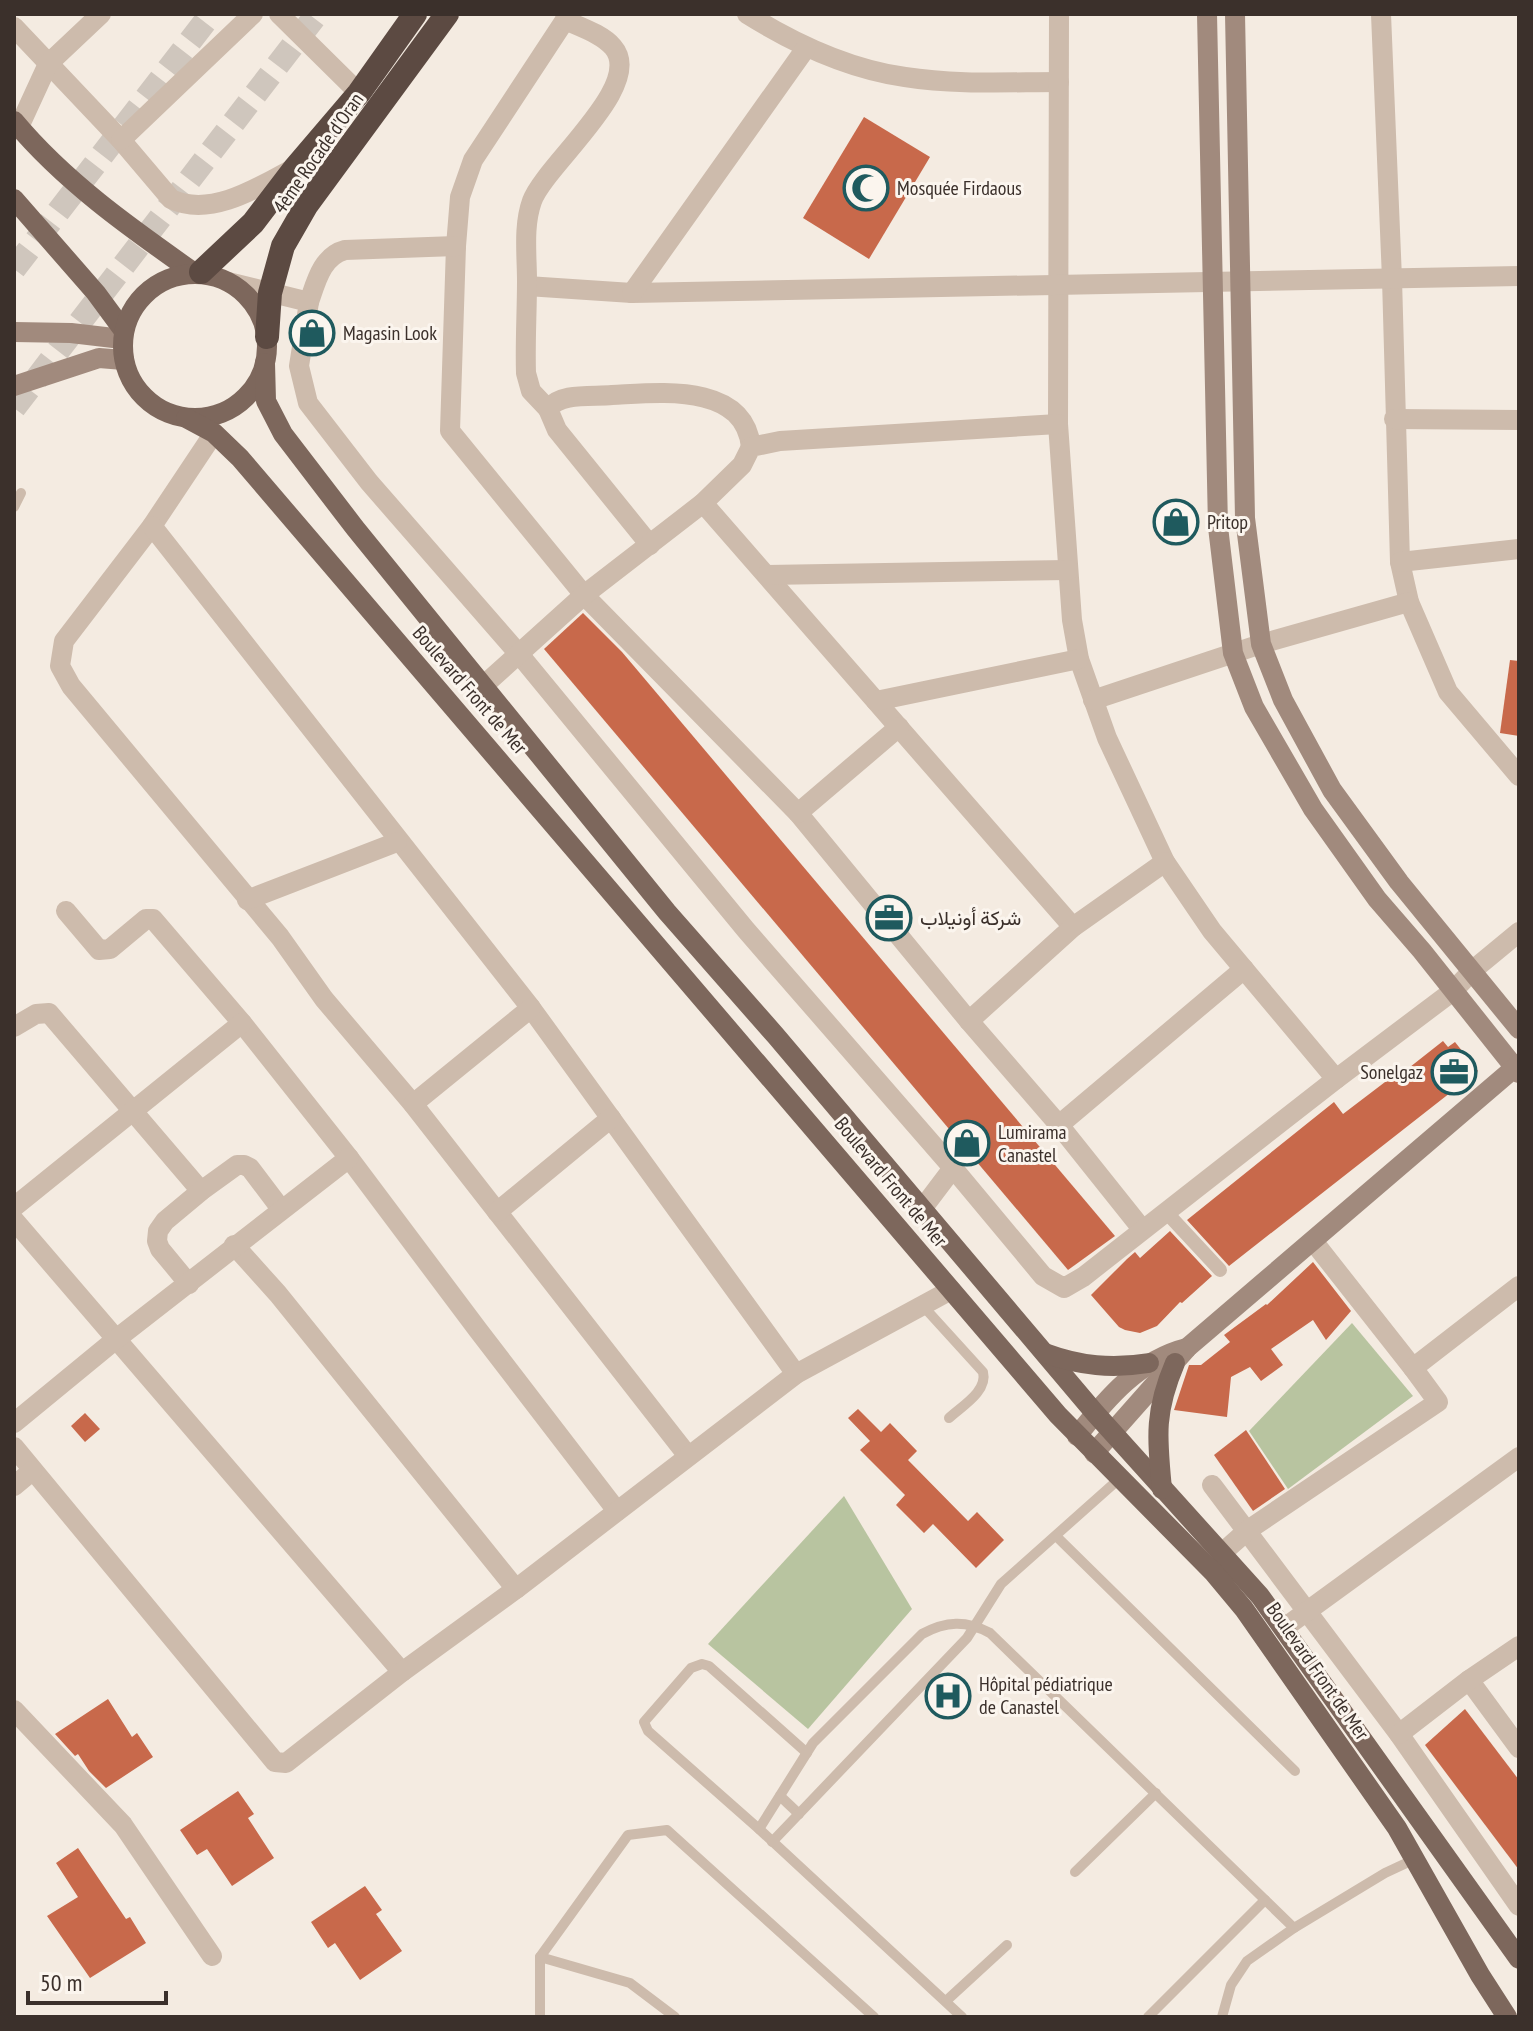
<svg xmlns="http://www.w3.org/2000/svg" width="1533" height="2031" viewBox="0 0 1533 2031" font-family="'PT Sans Narrow',Vazirmatn,sans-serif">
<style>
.green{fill:#b8c4a0}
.building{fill:#c8694b}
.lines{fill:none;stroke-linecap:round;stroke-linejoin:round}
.motorway-tunnel{stroke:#cfc6bd;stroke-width:24;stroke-dasharray:24 12;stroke-linecap:butt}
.service{stroke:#cdbbac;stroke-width:10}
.pedestrian{stroke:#cdbbac;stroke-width:14}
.minor{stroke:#cdbbac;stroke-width:20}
.secondary{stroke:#a18a7d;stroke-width:20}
.primary{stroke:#7d675c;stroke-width:20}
.motorway{stroke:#5c4a42;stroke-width:24}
.labels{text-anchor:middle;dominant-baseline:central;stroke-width:6;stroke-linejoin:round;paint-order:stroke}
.street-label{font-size:20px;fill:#3b302b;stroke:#fbf5ee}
.poi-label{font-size:20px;fill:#3b302b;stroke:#fbf5ee;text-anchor:start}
</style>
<rect width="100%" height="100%" fill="#f4ebe1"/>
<g class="green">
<polygon points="1352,1323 1413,1396 1288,1489 1249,1431"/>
<polygon points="844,1496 912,1609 808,1729 708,1644"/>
</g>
<g class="building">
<polygon points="864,117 930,157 869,259 803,218"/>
<polygon points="583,613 622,652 1115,1236 1068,1270 544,649"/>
<polygon points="1510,660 1519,661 1519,736 1500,733"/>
<polygon points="1443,1041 1448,1047 1455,1042 1478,1071 1229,1266 1187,1220 1334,1102 1343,1114 1389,1079 1391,1082"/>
<polygon points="1170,1231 1212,1276 1182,1303 1180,1302 1157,1326 1140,1333 1125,1330 1119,1327 1091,1295 1127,1259 1135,1252 1140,1258"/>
<polygon points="1313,1262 1351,1311 1326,1340 1313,1320 1271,1349 1283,1365 1261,1381 1250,1367 1231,1377 1227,1417 1174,1410 1189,1365 1201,1365 1230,1342 1224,1335 1266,1304 1267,1305"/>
<polygon points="858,1409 881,1432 890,1423 917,1451 908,1460 968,1521 977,1512 1004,1540 976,1568 933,1524 924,1533 896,1505 905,1495 860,1450 870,1441 848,1418"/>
<polygon points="85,1413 100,1429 85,1442 71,1426"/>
<polygon points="1246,1430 1285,1489 1253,1511 1214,1455"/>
<polygon points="108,1699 132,1737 137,1733 153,1757 106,1788 89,1771 78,1754 75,1756 55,1734"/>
<polygon points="1465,1709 1519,1780 1519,1870 1425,1745"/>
<polygon points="238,1791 254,1814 248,1818 274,1858 232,1886 207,1849 197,1855 180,1830"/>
<polygon points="78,1848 126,1919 130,1917 146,1943 90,1978 47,1916 78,1897 56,1863"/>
<polygon points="365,1886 382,1910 376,1914 402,1951 360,1980 335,1943 328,1948 311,1922"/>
</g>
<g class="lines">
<g class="motorway-tunnel">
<polyline points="14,269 211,14"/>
<polyline points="14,408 317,14"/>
</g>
<g class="service">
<polyline points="14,507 21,493"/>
<path d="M923 1306 983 1372C988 1391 962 1406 949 1418"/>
<polyline points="1056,1536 1295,1771"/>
<polyline points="807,1753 709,1666 702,1664 691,1668 644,1722 648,1731 759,1829 962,2017"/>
<polyline points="780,1796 799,1814"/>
<path d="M759 1829 813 1743 922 1634C946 1621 966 1620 990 1633L1294 1928"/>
<polyline points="772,1842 967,1638 1001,1584 1119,1479"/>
<polyline points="1075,1872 1156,1793"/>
<polyline points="946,2001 1007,1945"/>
<polyline points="540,2017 540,1957"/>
<polyline points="675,2017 630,1983 540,1957 628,1835 667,1830 874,2017"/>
<polyline points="1148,2017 1265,1900"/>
<polyline points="1222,2017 1231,1985 1247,1961 1294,1928 1385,1873 1415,1859"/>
</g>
<polyline class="pedestrian" points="1166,1212 1220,1270"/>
<g class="minor">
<polyline points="279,14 359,93"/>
<polyline points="569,14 473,160 460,197 456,246 450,431 584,595 798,813 969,1021 1059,1125 1142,1229"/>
<path d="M747 14C795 44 848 69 905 77 956 85 1008 82 1059 82"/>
<polyline points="1059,14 1058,424 1072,620 1079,659 1107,738 1165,862 1212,931 1336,1079"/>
<polyline points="1381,14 1392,279 1400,562 1409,602 1448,692 1519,776"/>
<path d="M14 27 121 140 171 199C211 218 259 187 294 168"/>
<polyline points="19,127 48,64 101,14"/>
<polyline points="121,140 253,14"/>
<polyline points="228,282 309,302 299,366 308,403 369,482 519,654 746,930 953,1168 1043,1276 1064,1288 1083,1277 1336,1079 1453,991 1473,970 1519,932"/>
<polyline points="527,286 632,293 1519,276"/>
<polyline points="632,293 806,48"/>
<path d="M309 302C316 282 322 256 345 250L456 246"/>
<path d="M548 409 531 391 526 373C525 342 527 312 527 281 527 255 523 226 532 201 545 165 646 85 613 47 602 34 580 27 565 20"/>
<polyline points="1394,419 1519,420"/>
<polyline points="214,433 152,526 64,641 60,666 71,686 280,937 324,999 413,1104 688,1456"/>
<polyline points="703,503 1073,927"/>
<polyline points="152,526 531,1008 796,1374"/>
<path d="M650 545 557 430 548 409C560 392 593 397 612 395 659 393 744 382 751 447"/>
<polyline points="1400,562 1519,549"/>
<polyline points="767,575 1068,570"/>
<polyline points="483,686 584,595 703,503 742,465 751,447 780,441 1058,424"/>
<polyline points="1093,700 1261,644 1409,602"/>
<polyline points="876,701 1079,659"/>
<polyline points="798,813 899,727"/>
<polyline points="247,900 397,842"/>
<polyline points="66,911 99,950 110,949 146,919 153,919 159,926 242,1023 349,1158 478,1330 617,1511"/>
<polyline points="969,1021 1073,927 1165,862"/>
<polyline points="14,1027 36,1014 49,1013 201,1191"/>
<polyline points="413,1104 531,1008"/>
<polyline points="1059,1125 1244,969"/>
<polyline points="14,1207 242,1023"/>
<polyline points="922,1209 953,1168"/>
<polyline points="497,1212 611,1118"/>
<polyline points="14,1220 402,1672"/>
<polyline points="1313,1241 1413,1368"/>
<polyline points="234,1245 278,1294 516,1589"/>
<polyline points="189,1284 160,1249 157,1241 158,1231 165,1221 201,1191 237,1165 244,1165 250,1168 281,1209"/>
<polyline points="14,1423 115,1340 349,1158"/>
<polyline points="14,1447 275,1762 286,1763 402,1672 516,1589 796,1374 951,1290"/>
<polyline points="1212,1485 1399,1734 1519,1906"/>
<polyline points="14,1486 32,1471"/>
<polyline points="1222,1553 1248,1530 1438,1402 1413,1368 1519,1286"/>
<polyline points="1284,1628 1519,1457"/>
<polyline points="1469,1680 1519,1748"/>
<polyline points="14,1710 123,1825 212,1956"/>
<polyline points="1399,1734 1469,1680 1519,1646"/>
</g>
<g class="secondary">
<polyline points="1207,14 1218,527 1233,653 1254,707 1313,809 1377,899 1422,951 1519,1073"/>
<polyline points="1235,14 1245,518 1261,644 1283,700 1332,790 1399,882 1519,1029"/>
<polyline points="14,332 71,333 122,339"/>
<polyline points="14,386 99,358 124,360"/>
<path d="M1077 1436C1107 1398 1139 1360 1187 1348"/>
<polyline points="1094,1453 1187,1348 1519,1064"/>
</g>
<g class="primary">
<path d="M14 121C64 181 129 227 193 272"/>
<polyline points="14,199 96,293 124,331"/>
<circle cx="195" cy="346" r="72"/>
<polyline points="265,363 266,401 283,434 355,528 667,912 776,1036 1095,1413 1260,1596 1519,1959"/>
<polyline points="186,418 214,433 240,458 1058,1415 1214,1573 1244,1609 1397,1828 1480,1975 1507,2017"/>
<path d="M1045 1353C1080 1366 1112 1369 1149 1363"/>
<path d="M1162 1489C1157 1437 1154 1412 1175 1363"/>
</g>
<g class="motorway">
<polyline points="201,272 253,223 295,168 359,93 415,14"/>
<polyline points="267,337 270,293 283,246 306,206 447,14"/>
</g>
</g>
<defs>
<g id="mosque-ring" transform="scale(2.3)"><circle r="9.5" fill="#fbf5ee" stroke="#1f5a5e" stroke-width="1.5"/><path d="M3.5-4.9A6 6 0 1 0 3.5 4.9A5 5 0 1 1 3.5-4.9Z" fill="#1f5a5e"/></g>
<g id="shop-ring" transform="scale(2.3)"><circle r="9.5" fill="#fbf5ee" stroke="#1f5a5e" stroke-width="1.5"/><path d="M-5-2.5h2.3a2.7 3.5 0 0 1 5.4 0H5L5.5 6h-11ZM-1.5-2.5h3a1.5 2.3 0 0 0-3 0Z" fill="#1f5a5e"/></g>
<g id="office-ring" transform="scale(2.3)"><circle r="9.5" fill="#fbf5ee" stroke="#1f5a5e" stroke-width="1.5"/><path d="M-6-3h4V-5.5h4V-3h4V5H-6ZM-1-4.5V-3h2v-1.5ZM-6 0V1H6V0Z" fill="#1f5a5e"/></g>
<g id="hospital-ring" transform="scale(2.3)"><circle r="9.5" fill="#fbf5ee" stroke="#1f5a5e" stroke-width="1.5"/><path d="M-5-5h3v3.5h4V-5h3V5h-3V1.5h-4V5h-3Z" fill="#1f5a5e"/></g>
</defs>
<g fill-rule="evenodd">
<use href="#mosque-ring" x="866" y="188"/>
<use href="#shop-ring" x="312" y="333"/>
<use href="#shop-ring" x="1176" y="522"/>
<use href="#office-ring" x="889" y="918"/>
<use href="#office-ring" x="1454" y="1072"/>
<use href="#shop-ring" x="967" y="1143"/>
<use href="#hospital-ring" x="948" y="1696"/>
</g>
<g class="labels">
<g class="street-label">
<text transform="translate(318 153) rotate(-55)">4ème Rocade d'Oran</text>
<text transform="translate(470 690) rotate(49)">Boulevard Front de Mer</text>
<text transform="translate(891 1182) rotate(50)">Boulevard Front de Mer</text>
<text transform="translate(1318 1671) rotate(55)">Boulevard Front de Mer</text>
</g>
<g class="poi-label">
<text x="897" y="188">Mosquée Firdaous</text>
<text x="343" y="333">Magasin Look</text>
<text x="1207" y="522">Pritop</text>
<text x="920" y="918">شركة أونيلاب</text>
<text x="1423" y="1072" text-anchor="end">Sonelgaz</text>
<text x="998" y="1132">Lumirama<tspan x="998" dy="23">Canastel</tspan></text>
<text x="979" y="1684">Hôpital pédiatrique<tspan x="979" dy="23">de Canastel</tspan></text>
</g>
</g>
<rect width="1533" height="2031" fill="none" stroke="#3b302b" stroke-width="32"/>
<path d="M28 1991v12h138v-12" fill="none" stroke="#3b302b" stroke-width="4"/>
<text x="40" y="1991" font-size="24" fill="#3b302b" stroke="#fbf5ee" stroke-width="6" paint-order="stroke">50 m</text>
</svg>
